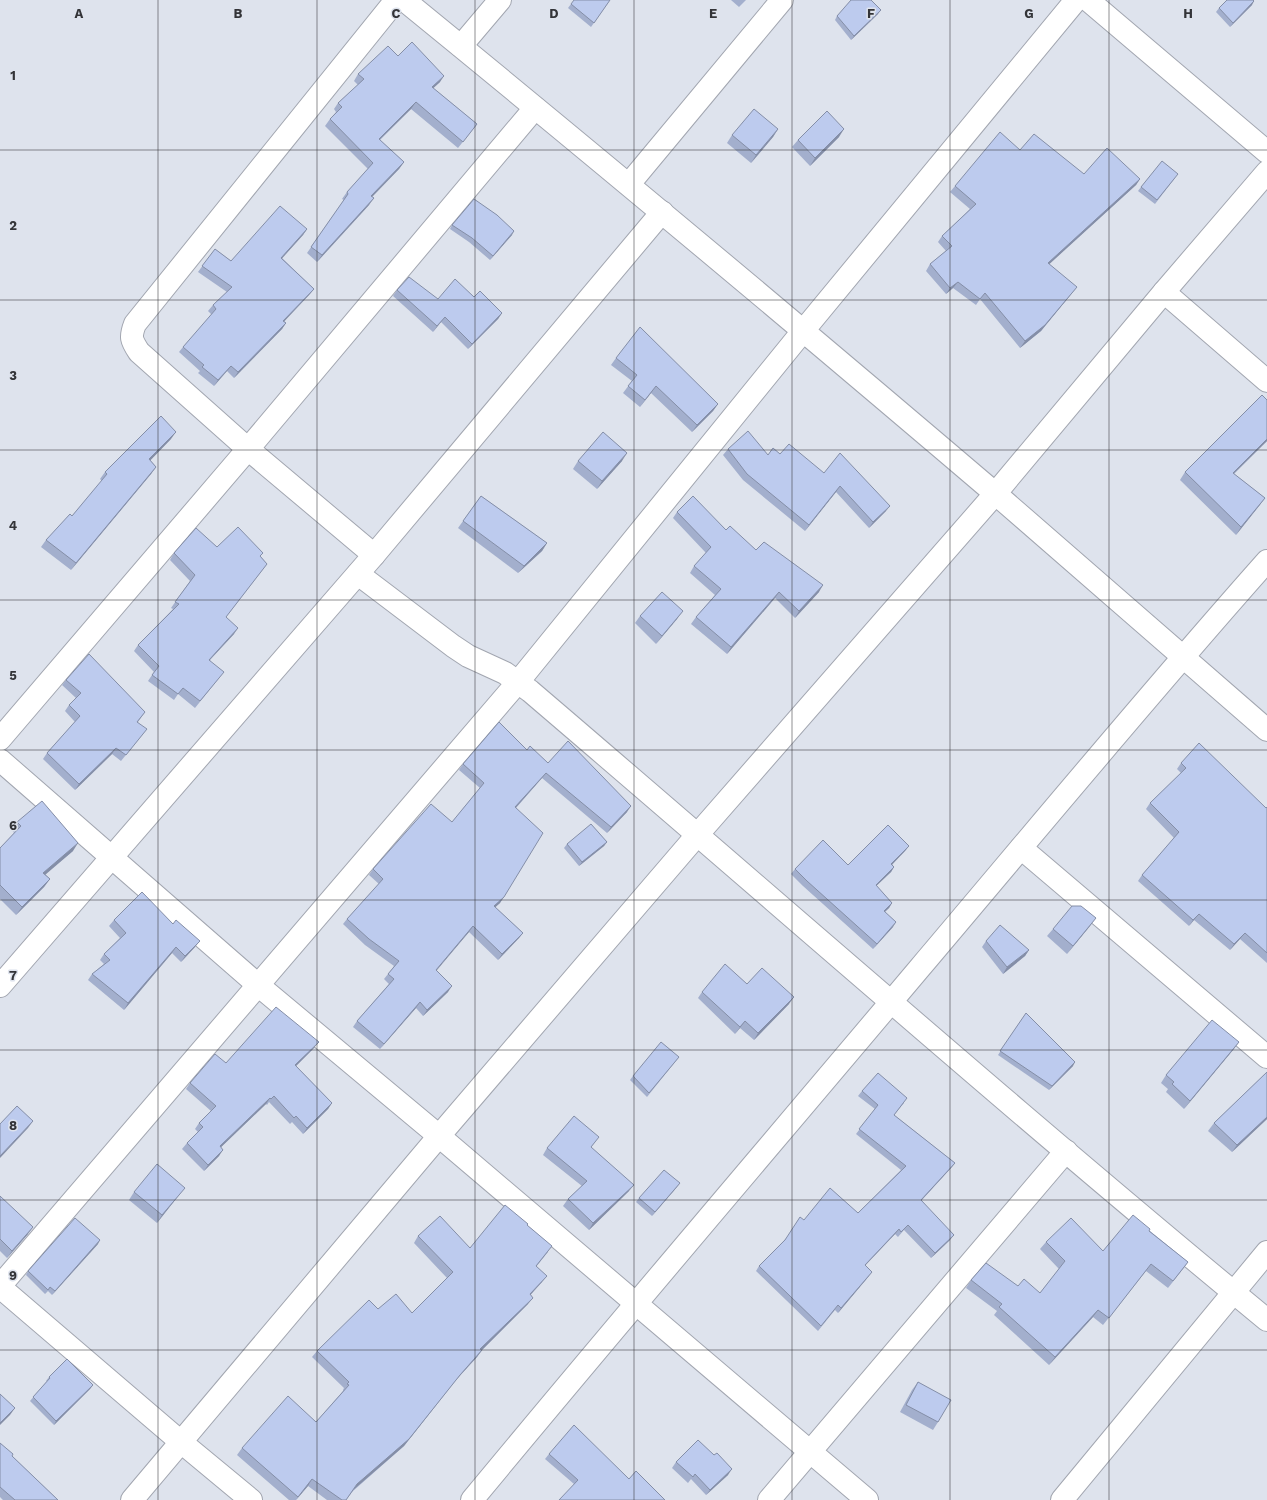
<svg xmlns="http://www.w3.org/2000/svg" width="1267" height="1500" viewBox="0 0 1267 1500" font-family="'Work Sans',sans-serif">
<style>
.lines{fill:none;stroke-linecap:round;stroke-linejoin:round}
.minor-casing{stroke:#a2a6b0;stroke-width:24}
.minor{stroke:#fff;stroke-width:22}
.wall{fill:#a3afcd}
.shaded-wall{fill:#848ea7}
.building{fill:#bdcbee;stroke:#848ea7}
.grid{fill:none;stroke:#333438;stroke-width:1;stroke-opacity:0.55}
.grid-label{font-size:13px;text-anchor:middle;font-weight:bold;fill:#333438;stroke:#dee3ed;stroke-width:3;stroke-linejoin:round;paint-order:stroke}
</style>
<rect width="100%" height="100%" fill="#dee3ed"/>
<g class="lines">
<g class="minor-casing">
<g id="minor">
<path d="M404 0C604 163 801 328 997 495 1087 573 1177 652 1267 730"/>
<polyline points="1088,0 1267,152"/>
<polyline points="461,46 500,0"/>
<polyline points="629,184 782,0"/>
<polyline points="1164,292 1267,381"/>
<path d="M374 555 248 449 139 352C131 340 130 337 135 324L396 0"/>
<path d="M358 574 453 646 468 656 505 673 530 691C776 901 1018 1115 1267 1320"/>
<polyline points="0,739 248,449 535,108"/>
<polyline points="0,760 258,985 439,1136 867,1500"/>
<polyline points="1021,848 1267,1057"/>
<polyline points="0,986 374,555 662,212"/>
<polyline points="0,1286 518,682 803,331 1076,0"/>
<polyline points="0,1287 181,1442 251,1500"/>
<polyline points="132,1500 439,1136 698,834 995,494 1164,292 1267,172"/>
<path d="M472 1500C619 1322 769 1147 918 970 1034 833 1148 695 1267 561"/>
<polyline points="769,1500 1066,1151"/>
<polyline points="1062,1500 1267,1252"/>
</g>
</g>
<use href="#minor" class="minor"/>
</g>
<g class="wall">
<polygon points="610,0 591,27 568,8 571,4"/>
<polygon points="731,0 746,0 739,7"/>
<polygon points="1252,5 1230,27 1216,12 1219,8"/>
<polygon points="878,14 851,40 835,20 837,16"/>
<polygon points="398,56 440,82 433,88 477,124 458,148 411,109 380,140 404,162 399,169 372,197 369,205 317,262 307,253 344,200 342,199 347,192 368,169 325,126 330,119 336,112 334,109 338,103 358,85 354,81 358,74"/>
<polygon points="778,129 773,137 751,163 727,143 732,135"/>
<polygon points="839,137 810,166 792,147 798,140"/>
<polygon points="1020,150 1084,174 1140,179 1136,185 1049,264 1072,293 1041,331 1020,348 980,299 976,305 953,288 946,294 926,271 930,264 946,251 938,242 942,236 970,209 950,192 955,186"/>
<polygon points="1175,178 1155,204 1138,191 1141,187"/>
<polygon points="452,225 512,235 490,260 469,242 450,229"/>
<polygon points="307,229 303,235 282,258 314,289 309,295 284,321 286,323 282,329 234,378 227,371 214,386 198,373 200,371 179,352 183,347 212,315 208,311 213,305 227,292 198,272 215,249 231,261"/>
<polygon points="397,290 438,299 474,297 502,313 498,319 468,349 441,322 433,332 393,296"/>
<polygon points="616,358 718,404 713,411 692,432 651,393 640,407 623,393 632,381 611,365"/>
<polygon points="1267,400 1267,441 1234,474 1265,498 1259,506 1236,535 1180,480 1185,472"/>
<polygon points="171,439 150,460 156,467 151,474 71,570 41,547 46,540 72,516 102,481 100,479 105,472"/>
<polygon points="728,449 768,455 780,454 824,473 886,511 869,528 836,492 805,531 743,480 723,455"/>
<polygon points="578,461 622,461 597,489 573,469"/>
<polygon points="481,496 547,543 542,551 518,573 458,528"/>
<polygon points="677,512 726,530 819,592 795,618 775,598 727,654 691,624 696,617 715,595 690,573 694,566 706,553 673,518"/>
<polygon points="217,547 261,557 267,564 226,617 234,634 210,660 219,678 195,708 178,694 174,700 148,681 154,672 134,651 138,645 173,609 171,608 190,581 170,560 174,553"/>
<polygon points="640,616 677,619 656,644 635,623"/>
<polygon points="66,680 145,712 138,722 142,735 121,761 112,754 75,790 43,759 47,753 75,722 65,711 69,705 76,698 62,685"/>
<polygon points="527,750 627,812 607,833 542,778 516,808 500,903 495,907 523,933 519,938 498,960 469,932 436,970 448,992 423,1016 416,1008 380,1049 353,1027 357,1021 389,984 384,979 388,974 394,966 365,945 343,924 347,919 379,884 369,875 373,869 452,822 480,788 459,770 463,764"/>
<polygon points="1181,763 1266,808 1267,807 1267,963 1240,939 1230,950 1194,920 1189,926 1138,881 1142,875 1174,838 1146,809 1150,803 1181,773 1177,769"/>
<polygon points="17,822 73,851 45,874 50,879 44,887 16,915 0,899 0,848 14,833 12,830"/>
<polygon points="607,842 604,846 579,866 564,848 567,844"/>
<polygon points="909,846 905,851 892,864 894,867 891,872 876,886 892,903 889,908 885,912 893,927 873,949 803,886 791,874 795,869 848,865"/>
<polygon points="114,920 195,947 181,962 172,953 124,1010 88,980 92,974 104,964 100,960 104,954 120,938 109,926"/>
<polygon points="1090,926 1067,954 1047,936 1053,929"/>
<polygon points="986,941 1029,950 1025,956 1003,974 982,947"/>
<polygon points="747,984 789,1004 754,1040 740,1028 735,1034 698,998 702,992"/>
<polygon points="1026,1013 1073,1066 1049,1090 998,1055"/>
<polygon points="1239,1042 1233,1050 1184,1109 1166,1092 1168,1089 1161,1083 1166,1075"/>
<polygon points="314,1048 296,1066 332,1103 328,1109 303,1134 292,1122 290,1124 269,1102 267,1105 266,1104 221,1147 219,1156 204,1171 182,1149 187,1143 198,1132 195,1129 199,1123 211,1111 186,1089 190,1083 226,1063"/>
<polygon points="679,1057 647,1097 630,1080 633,1076"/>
<polygon points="1267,1072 1267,1119 1232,1152 1208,1131 1214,1123"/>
<polygon points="862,1091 904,1103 894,1115 955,1163 951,1168 921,1201 950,1240 931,1258 904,1230 898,1237 895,1234 865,1265 869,1276 838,1313 835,1310 818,1331 756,1271 759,1266 804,1220 858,1213 901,1170 856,1134 875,1109 858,1096"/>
<polygon points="594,1143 591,1147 629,1191 589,1230 563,1206 568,1199 582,1186 543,1155 547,1148"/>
<polygon points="677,1187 652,1216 636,1202 639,1198"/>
<polygon points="134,1192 179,1195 157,1223 129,1200"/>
<polygon points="0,1196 28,1234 7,1258 0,1251"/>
<polygon points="527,1226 548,1252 536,1267 542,1282 530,1295 528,1304 482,1350 477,1357 455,1381 404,1446 353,1491 346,1500 327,1500 308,1486 296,1500 289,1500 237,1455 242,1448 316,1422 343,1391 343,1390 344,1388 312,1357 317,1351 378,1309 412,1313 447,1278 414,1243 418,1236 470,1248"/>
<polygon points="1150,1231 1188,1262 1183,1269 1168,1288 1146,1271 1103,1325 1093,1317 1049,1365 994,1315 997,1311 966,1288 971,1280 1018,1286 1040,1293 1059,1269 1040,1249 1046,1242 1103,1251"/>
<polygon points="98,1244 52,1295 48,1291 45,1294 26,1275 28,1271"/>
<polygon points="49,1377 93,1385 90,1389 54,1425 30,1401 47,1381 46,1381"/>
<polygon points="918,1382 938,1422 933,1430 900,1412 912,1390"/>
<polygon points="0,1443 12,1456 58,1500 3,1500 0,1497"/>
<polygon points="549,1454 629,1479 574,1484 545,1459"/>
<polygon points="676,1462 728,1475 706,1495 691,1479 688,1483 672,1468"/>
</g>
<g class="shaded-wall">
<polygon points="1254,1 1252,5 1230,27 1233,23"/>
<polygon points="881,10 878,14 851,40 854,36"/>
<polygon points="444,76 440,82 428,93 432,87"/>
<polygon points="416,102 411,109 374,145 379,139"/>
<polygon points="778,129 773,137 751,163 756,155"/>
<polygon points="844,129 839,137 810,166 815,158"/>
<polygon points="404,162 399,169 367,202 371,196"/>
<polygon points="1140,179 1136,185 1044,269 1048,263"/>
<polygon points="374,198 369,205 317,262 322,255"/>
<polygon points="307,229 303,235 277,264 281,258"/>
<polygon points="514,231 512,235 490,260 493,256"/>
<polygon points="958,282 953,288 946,294 950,288"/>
<polygon points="1077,287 1072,293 1041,331 1020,348 1025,341"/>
<polygon points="314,289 309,295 279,327 283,321"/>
<polygon points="502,313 498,319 468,349 472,344"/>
<polygon points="445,317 433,332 437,326"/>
<polygon points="286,323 282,329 234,378 238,372"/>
<polygon points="231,366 227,371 214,386 218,380"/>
<polygon points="656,386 651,393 640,407 645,400"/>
<polygon points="718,404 713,411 692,432 697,425"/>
<polygon points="176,432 171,439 144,467 149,459"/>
<polygon points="1267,439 1267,441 1227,480 1233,473"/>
<polygon points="627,453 622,461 597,489 602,481"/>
<polygon points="156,467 151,474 71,570 76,563"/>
<polygon points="840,486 836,492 805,531 809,525"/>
<polygon points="1265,498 1259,506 1236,535 1241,527"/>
<polygon points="890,506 886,511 869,528 873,522"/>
<polygon points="547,543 542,551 518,573 524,566"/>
<polygon points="823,585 819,592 795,618 799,611"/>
<polygon points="779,592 775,598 727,654 731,647"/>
<polygon points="683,611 677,619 656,644 662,636"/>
<polygon points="238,628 234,634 204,666 209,660"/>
<polygon points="116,748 112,754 75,790 79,784"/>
<polygon points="546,773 542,778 511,813 515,807"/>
<polygon points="631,806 627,812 607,833 611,827"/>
<polygon points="607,842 604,846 579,866 582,862"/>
<polygon points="78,843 73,851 38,881 43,873"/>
<polygon points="909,846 905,851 888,869 891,864"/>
<polygon points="894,867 891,872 872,890 876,885"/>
<polygon points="50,879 44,887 16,915 22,907"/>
<polygon points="504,897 500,903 490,912 494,906"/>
<polygon points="892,903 889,908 880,916 884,911"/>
<polygon points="1199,914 1189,926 1193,920"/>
<polygon points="1096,918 1090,926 1067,954 1073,946"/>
<polygon points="896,922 893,927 873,949 877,944"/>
<polygon points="473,926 469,932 432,976 436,970"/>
<polygon points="523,933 519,938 498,960 502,954"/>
<polygon points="1245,933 1240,939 1230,950 1234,944"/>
<polygon points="200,941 195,947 181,962 185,956"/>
<polygon points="176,947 172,953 124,1010 128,1003"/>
<polygon points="1029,950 1025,956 1003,974 1007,967"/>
<polygon points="452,986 448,992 423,1016 427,1010"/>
<polygon points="794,997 789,1004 754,1040 758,1033"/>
<polygon points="420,1002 416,1008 380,1049 384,1044"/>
<polygon points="745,1021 740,1028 735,1034 740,1027"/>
<polygon points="319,1042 314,1048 291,1071 295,1065"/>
<polygon points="1239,1042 1233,1050 1184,1109 1190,1101"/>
<polygon points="1075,1062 1073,1066 1049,1090 1052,1086"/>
<polygon points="270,1098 266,1104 216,1152 220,1146"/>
<polygon points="332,1103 328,1109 303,1134 307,1128"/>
<polygon points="1267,1117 1267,1119 1232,1152 1237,1145"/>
<polygon points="33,1121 28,1128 0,1158 0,1156"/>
<polygon points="223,1150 219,1156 204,1171 208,1165"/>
<polygon points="955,1163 951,1168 917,1205 921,1200"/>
<polygon points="680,1183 677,1187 652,1216 655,1212"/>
<polygon points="634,1185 629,1191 589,1230 593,1223"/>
<polygon points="185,1188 179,1195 157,1223 162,1215"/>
<polygon points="33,1227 28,1234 7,1258 12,1251"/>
<polygon points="899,1229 895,1234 861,1270 865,1265"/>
<polygon points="954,1235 950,1240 931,1258 935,1253"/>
<polygon points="100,1240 98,1244 52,1295 55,1291"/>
<polygon points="872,1272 869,1276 838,1313 841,1308"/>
<polygon points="547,1276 542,1282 525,1301 530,1294"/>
<polygon points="533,1298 528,1304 476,1356 480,1349"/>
<polygon points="1098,1310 1093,1317 1049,1365 1055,1357"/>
<polygon points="482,1350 477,1357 455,1381 404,1446 352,1491 357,1484 460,1375"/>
<polygon points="93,1385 90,1389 54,1425 56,1421"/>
<polygon points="15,1408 10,1415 0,1425 0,1423"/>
<polygon points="732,1469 728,1475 706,1495 710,1490"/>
<polygon points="312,1479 308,1486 296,1500 298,1497"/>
</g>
<g class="building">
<polygon points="574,0 610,0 594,23 571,4"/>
<polygon points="851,0 871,0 881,10 854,36 837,16"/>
<polygon points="1227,0 1253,0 1254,1 1233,23 1219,8"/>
<polygon points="412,42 444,76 432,87 477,124 463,142 416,102 379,139 404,162 371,196 374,198 322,255 311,247 348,194 347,192 373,163 330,119 342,107 338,103 364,79 358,74 388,46 398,56"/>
<polygon points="754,109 778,129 756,155 732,135"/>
<polygon points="827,111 844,129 815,158 798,140"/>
<polygon points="1000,132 1020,150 1034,134 1084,174 1107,148 1140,179 1048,263 1077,287 1045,325 1025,341 985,293 980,299 958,282 950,288 930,264 952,246 942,236 976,204 955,186"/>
<polygon points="1162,161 1178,174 1157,200 1141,187"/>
<polygon points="474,199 497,215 514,231 493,256 472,238 452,225"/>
<polygon points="280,206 307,229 281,258 314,289 283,321 286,323 238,372 231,366 218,380 202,367 204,365 183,347 216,309 213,305 232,287 202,266 215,249 231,261"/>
<polygon points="409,277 438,299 455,279 474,297 480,291 502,313 472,344 445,317 437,326 397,290"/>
<polygon points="640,327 718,404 697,425 656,386 645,400 628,386 637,375 616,358"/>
<polygon points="1262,395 1267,400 1267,439 1233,473 1265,498 1241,527 1185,472"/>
<polygon points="161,416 176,432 149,459 156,467 76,563 46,540 70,514 72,516 107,474 105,472"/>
<polygon points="748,431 768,455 773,448 780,454 789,444 824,473 840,453 890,506 873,522 840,486 809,525 747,474 728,449"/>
<polygon points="603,432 627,453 602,481 578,461"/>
<polygon points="481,496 547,543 524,566 463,521"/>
<polygon points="693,496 726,530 730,526 756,550 764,542 823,585 799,611 779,592 731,647 696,617 721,589 694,566 711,547 677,512"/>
<polygon points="238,527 263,553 260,556 267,564 226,617 238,628 209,660 224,672 200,701 183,688 178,694 152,675 159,666 138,645 179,604 175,602 195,575 174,553 196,528 217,547"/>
<polygon points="662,592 683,611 662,636 640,616"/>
<polygon points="89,654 145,712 137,722 147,729 126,755 116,748 79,784 47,753 80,716 69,705 81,693 66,680"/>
<polygon points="499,722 527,750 530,746 548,763 568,741 631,806 611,827 546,773 515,807 543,833 504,897 494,906 523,933 502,954 473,926 436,970 452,986 427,1010 420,1002 384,1044 357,1021 394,979 388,974 399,961 369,939 347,919 383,879 373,869 431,804 452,822 484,783 463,764"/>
<polygon points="1199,743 1266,808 1267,807 1267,953 1245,933 1234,944 1199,914 1193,920 1142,875 1179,832 1150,803 1186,768 1181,763"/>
<polygon points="42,801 78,843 43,873 50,879 22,907 0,885 0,848 21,826 17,822"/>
<polygon points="591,824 607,842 582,862 567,844"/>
<polygon points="888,825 909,846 891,864 894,867 876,885 892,903 884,911 896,922 877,944 807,881 795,869 823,840 848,865"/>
<polygon points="142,892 173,924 176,920 200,941 185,956 176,947 128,1003 92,974 110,960 104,954 126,933 114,920"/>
<polygon points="1072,906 1081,906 1096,918 1073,946 1053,929"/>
<polygon points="1000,925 1029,950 1007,967 986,941"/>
<polygon points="725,964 747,984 762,968 794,997 758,1033 745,1021 740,1027 702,992"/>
<polygon points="276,1007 319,1042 295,1065 332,1103 307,1128 296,1116 294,1118 274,1096 271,1099 270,1098 220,1146 223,1150 208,1165 187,1143 203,1127 199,1123 216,1106 190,1083 215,1054 226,1063"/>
<polygon points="1026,1013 1075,1062 1052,1086 1000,1051"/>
<polygon points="1212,1020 1239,1042 1190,1101 1172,1084 1174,1082 1166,1075"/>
<polygon points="661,1042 679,1057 649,1093 633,1076"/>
<polygon points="1267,1072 1267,1117 1237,1145 1214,1123"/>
<polygon points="878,1073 907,1098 894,1115 955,1163 921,1200 954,1235 935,1253 908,1225 901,1232 899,1229 865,1265 872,1272 841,1308 838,1305 821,1326 759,1266 785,1240 800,1217 804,1220 830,1188 858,1213 906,1166 859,1129 878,1105 862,1091"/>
<polygon points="17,1106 33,1121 0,1156 0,1124"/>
<polygon points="574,1116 599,1137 591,1147 634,1185 593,1223 568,1199 587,1181 547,1148"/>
<polygon points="157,1164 185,1188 162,1215 134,1192"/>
<polygon points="664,1170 680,1183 655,1212 639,1198"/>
<polygon points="0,1196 33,1227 12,1251 0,1239"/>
<polygon points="505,1205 528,1224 527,1225 552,1246 536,1266 547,1276 530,1294 533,1298 480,1349 482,1350 460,1375 409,1439 357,1484 346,1500 342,1500 312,1479 298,1497 242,1448 288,1396 316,1422 349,1385 347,1384 349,1382 317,1351 369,1300 378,1309 396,1294 412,1313 453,1272 418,1236 440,1216 470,1248"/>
<polygon points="1133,1215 1150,1229 1149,1231 1188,1262 1173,1281 1151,1264 1109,1318 1098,1310 1055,1357 999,1307 1002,1304 971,1280 986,1263 1018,1286 1024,1279 1040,1293 1065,1261 1046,1242 1071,1218 1103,1251"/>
<polygon points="75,1218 100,1240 55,1291 50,1287 48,1290 28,1271"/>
<polygon points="67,1359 93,1385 56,1421 33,1397 50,1378 49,1377"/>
<polygon points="918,1382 951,1400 938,1422 906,1405"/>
<polygon points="0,1394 15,1408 0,1423"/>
<polygon points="574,1425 629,1479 636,1471 665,1500 559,1500 578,1480 549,1454"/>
<polygon points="698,1440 714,1455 717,1453 732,1469 710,1490 695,1474 693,1477 676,1462"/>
<polygon points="0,1443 13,1454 12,1456 58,1500 15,1500 0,1487"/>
</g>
<path class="grid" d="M158 0V1500M317 0V1500M475 0V1500M634 0V1500M792 0V1500M950 0V1500M1109 0V1500M0 150H1267M0 300H1267M0 450H1267M0 600H1267M0 750H1267M0 900H1267M0 1050H1267M0 1200H1267M0 1350H1267"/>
<g class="grid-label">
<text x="79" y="18">A</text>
<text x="238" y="18">B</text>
<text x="396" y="18">C</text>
<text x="554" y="18">D</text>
<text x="713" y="18">E</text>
<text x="871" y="18">F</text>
<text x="1029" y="18">G</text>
<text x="1188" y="18">H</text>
<text x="13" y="80">1</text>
<text x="13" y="230">2</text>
<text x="13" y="380">3</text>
<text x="13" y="530">4</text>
<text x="13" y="680">5</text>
<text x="13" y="830">6</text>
<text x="13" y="980">7</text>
<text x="13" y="1130">8</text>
<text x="13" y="1280">9</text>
</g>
</svg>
